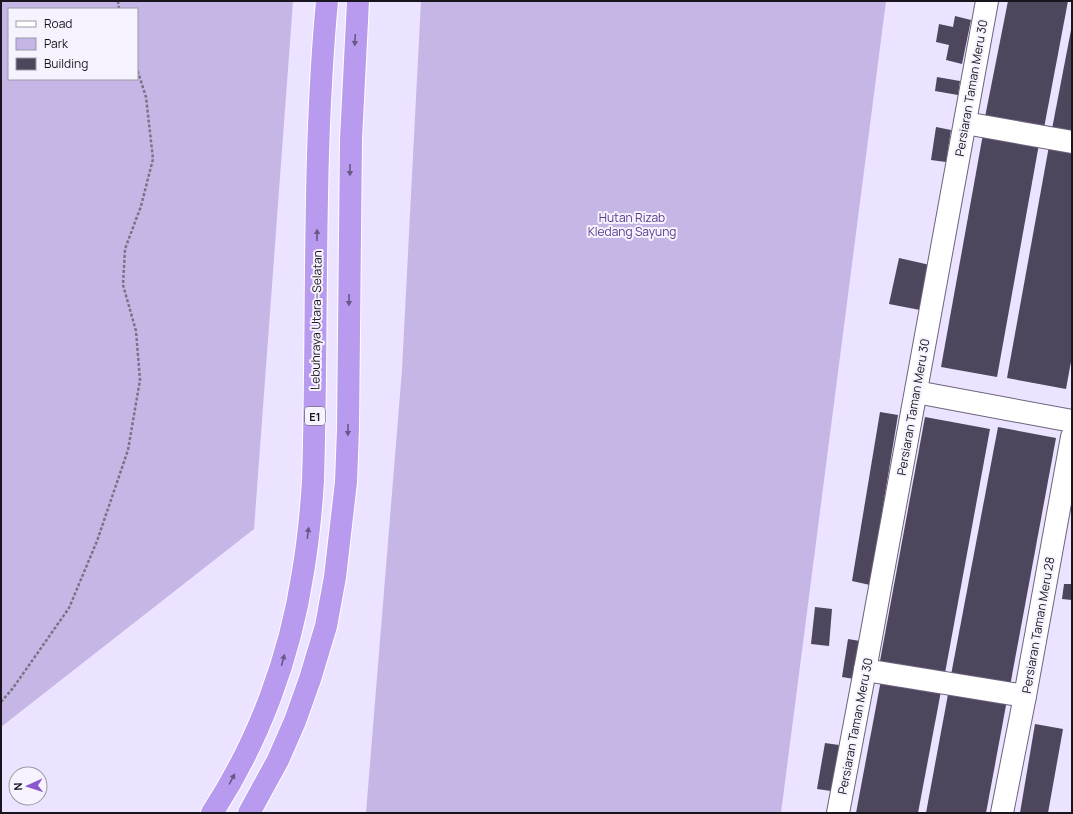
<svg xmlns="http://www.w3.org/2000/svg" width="1073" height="814" viewBox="0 0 1073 814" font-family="Manrope,sans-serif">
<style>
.green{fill:#c5b6e6;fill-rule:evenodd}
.building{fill:#4d465c}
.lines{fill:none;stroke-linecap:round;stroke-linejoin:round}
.street-casing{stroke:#6c647c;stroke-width:24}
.highway-casing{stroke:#fff;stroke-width:24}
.path{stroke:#797485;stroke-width:2.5;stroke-dasharray:3 2;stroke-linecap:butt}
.street{stroke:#fff;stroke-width:22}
.highway{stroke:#b89aef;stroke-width:22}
.oneway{fill:#685886}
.labels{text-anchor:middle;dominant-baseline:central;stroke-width:4;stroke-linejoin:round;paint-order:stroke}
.shield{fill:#f6f3fe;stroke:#5b5861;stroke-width:1}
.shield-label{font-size:11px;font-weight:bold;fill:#18151e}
.street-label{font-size:12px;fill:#18151e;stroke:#f6f3fe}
.park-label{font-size:12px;fill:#5c3a8d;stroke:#f6f3fe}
</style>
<rect width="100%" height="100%" fill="#ebe3ff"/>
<g class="green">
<path d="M1 1H293L254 529 1 727ZM9 9H137V79H9Z"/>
<polygon points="421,1 886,1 781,813 366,813 402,370"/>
</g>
<g class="building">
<polygon points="1008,1 1068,1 1044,128 985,117"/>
<polygon points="955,16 971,20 962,64 946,60 949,45 936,42 939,24 953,27"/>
<polygon points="1071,30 1072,30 1072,133 1052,129"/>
<polygon points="937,77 960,81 958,95 935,91"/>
<polygon points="936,127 951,130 946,162 931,160"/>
<polygon points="983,134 1039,144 997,377 941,367"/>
<polygon points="1049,146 1072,150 1072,356 1066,389 1007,378"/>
<polygon points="899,258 930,265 920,310 889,304"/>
<polygon points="880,412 898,415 870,585 852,581"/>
<polygon points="925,417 990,429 945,673 880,661"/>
<polygon points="998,427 1056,438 1010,686 951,675"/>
<polygon points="1064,584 1072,584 1072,600 1062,599"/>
<polygon points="815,607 832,609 829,646 811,644"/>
<polygon points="848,639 860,641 854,679 842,677"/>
<polygon points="881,680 941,691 918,813 856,813"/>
<polygon points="949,689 1007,700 986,813 926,813"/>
<polygon points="1035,724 1063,729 1048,813 1020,813"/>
<polygon points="825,743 839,745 831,791 817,789"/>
</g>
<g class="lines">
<g class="street-casing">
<g id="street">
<polyline points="965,123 1072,142"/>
<polyline points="916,392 1072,421"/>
<polyline points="865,670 1025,696"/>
<polyline points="838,813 865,670 987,1"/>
<polyline points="1002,813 1025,696 1072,437"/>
</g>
</g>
<g class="highway-casing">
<g id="highway">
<path d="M212 813C259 741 290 657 303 572 308 542 311 512 313 481 318 321 312 161 327 1"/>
<polyline points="249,813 278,760 295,721 310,679 326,626 335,577 346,482 348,429 351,139 358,1"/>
</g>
</g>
<g class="path">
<polyline points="118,1 119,9"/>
<polyline points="1,702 13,688 69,608 97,541 128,450 140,380 136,331 123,285 125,249 141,206 153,159 146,97 137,69"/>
</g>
<use href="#street" class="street"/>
<use href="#highway" class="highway"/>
</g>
<defs><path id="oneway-solid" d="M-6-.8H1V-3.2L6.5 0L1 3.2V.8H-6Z"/></defs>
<g class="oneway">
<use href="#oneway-solid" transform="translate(355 40) rotate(93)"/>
<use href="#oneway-solid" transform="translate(350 170) rotate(91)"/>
<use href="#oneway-solid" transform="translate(317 235) rotate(-89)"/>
<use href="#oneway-solid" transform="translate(349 300) rotate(91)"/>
<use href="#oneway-solid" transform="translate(348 430) rotate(91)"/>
<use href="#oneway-solid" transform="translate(308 533) rotate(-83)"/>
<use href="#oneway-solid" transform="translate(283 660) rotate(-75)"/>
<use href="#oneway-solid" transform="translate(232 779) rotate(-62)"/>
</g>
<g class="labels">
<rect class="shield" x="305" y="407" width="20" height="18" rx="3"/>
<g class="shield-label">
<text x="315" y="416">E1</text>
</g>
<g class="street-label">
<text transform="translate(971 88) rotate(-80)">Persiaran Taman Meru 30</text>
<text transform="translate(316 320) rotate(-89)">Lebuhraya Utara–Selatan</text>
<text transform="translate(913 407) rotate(-80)">Persiaran Taman Meru 30</text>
<text transform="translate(1038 625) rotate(-80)">Persiaran Taman Meru 28</text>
<text transform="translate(855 726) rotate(-79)">Persiaran Taman Meru 30</text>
</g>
<g class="park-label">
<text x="632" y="217">Hutan Rizab<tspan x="632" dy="14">Kledang Sayung</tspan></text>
</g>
</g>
<rect width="1073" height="814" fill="none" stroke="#18151e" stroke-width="4"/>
<rect x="8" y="8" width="130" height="72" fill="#f6f3fe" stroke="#9d9aa4"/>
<rect x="16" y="21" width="20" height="6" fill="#ffffff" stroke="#9d9aa4"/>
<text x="44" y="28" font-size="12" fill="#18151e">Road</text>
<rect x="16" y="38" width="20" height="12" fill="#c5b6e6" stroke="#9d9aa4"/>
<text x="44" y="48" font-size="12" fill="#18151e">Park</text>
<rect x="16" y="58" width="20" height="12" fill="#4d465c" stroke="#9d9aa4"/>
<text x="44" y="68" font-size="12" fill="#18151e">Building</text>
<g transform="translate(28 786) rotate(267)"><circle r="19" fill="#f6f3fe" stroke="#9d9aa4"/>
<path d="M0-3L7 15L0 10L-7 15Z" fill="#8957cf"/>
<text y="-6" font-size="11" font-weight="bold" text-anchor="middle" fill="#18151e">N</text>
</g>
</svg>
